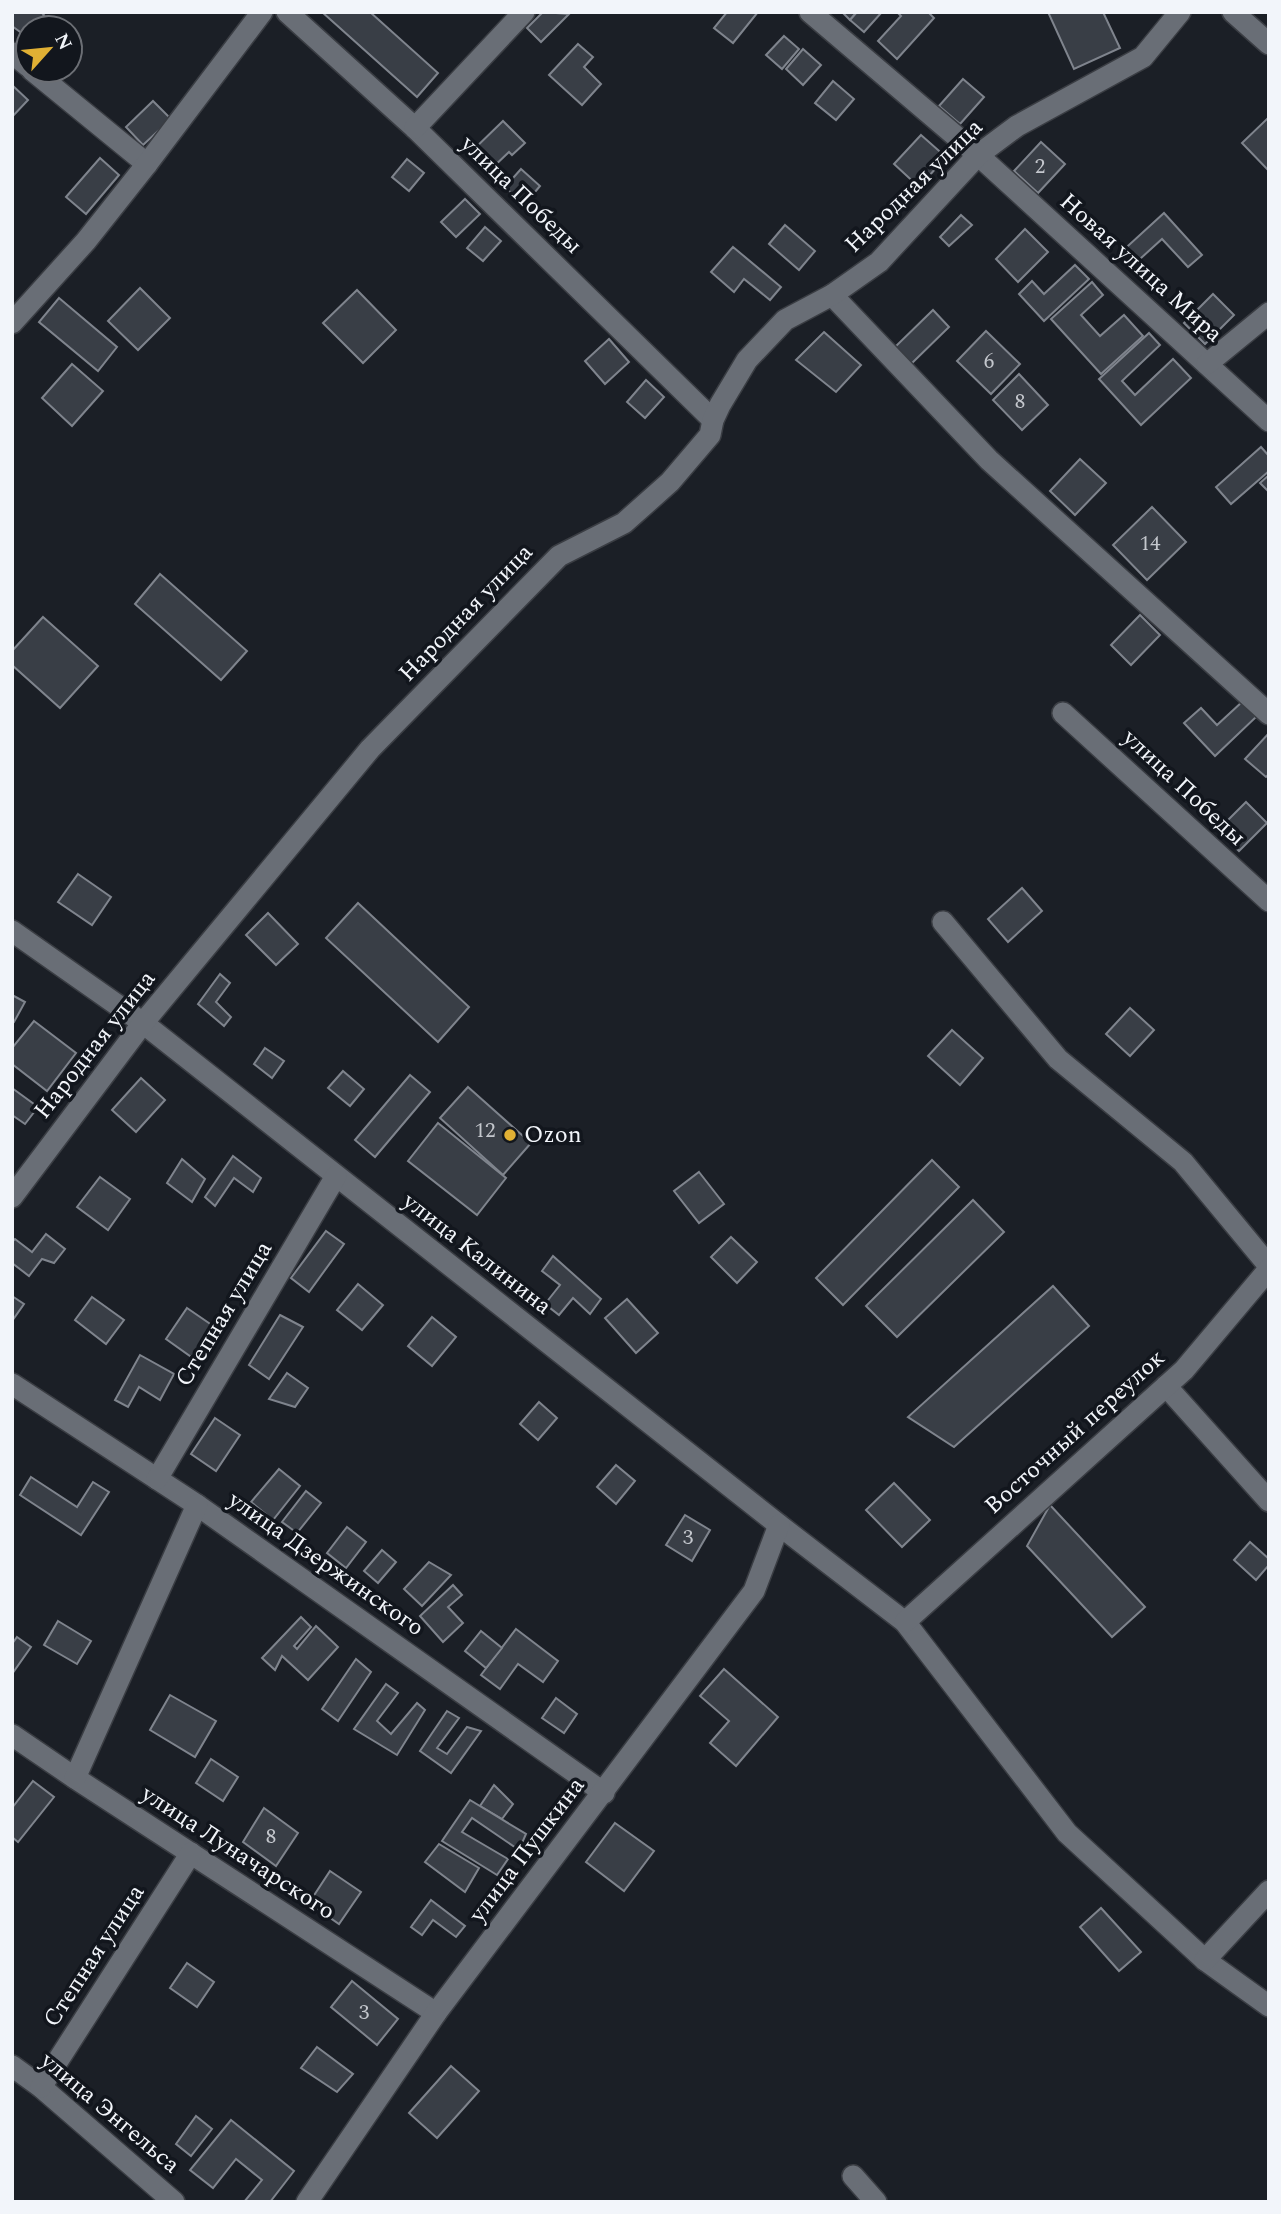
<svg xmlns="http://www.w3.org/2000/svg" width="1281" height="2214" viewBox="0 0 1281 2214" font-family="Spectral,serif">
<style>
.building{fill:#393e46;stroke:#7f848d;stroke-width:2}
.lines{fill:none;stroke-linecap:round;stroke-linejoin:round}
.minor-casing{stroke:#3a3d43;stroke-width:24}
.minor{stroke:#696e76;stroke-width:21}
.poi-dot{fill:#e0b034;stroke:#12161d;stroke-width:2.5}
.labels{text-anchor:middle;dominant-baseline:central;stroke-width:7;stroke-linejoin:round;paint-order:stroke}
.number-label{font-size:21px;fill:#c4c7cd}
.street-label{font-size:24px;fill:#f2f5fa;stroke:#12161d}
.poi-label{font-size:24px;fill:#f2f5fa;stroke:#12161d;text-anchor:start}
</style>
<rect width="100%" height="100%" fill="#1b1f26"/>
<g class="building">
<polygon points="12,12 41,12 44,15 34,28 28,28 27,37 12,26"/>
<polygon points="322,12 370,12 438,73 417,97"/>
<polygon points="543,12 569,14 541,42 527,28"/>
<polygon points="727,12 758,12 733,43 714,28"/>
<polygon points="842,12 857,12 850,20"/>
<polygon points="857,12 882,12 864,32 850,20"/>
<polygon points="897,12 928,12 934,18 897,59 878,41 901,16"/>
<polygon points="1048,12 1103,12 1120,48 1074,69"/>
<polygon points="784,36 799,49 782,69 766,55"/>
<polygon points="578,44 593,57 584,67 601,84 582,105 549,75"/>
<polygon points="803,49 821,65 803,85 786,69"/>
<polygon points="963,79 984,97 960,124 939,106"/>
<polygon points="833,81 854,99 836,120 815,103"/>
<polygon points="12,85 28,100 12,117"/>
<polygon points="153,101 171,119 143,145 126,127"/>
<polygon points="1269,117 1269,171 1242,143"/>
<polygon points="503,121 525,143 512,155 509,152 489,171 471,152"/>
<polygon points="921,135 946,157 919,187 894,164"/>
<polygon points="1041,142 1065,164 1038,193 1014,171"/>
<polygon points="100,158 119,175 86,214 66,197"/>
<polygon points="407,159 424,173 409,191 392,177"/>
<polygon points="521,169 540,186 524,205 505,187"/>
<polygon points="465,199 480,214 456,237 441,222"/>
<polygon points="1164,213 1202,255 1188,267 1162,239 1130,268 1118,255"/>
<polygon points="961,215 972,225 949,246 940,237"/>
<polygon points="785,225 815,251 799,270 769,244"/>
<polygon points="485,227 501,241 483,261 467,248"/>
<polygon points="1025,229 1048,252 1018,282 996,259"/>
<polygon points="733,247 781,287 770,300 744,279 734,292 711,272"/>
<polygon points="1075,265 1089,279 1044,321 1019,294 1032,281 1044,294"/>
<polygon points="1092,282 1103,295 1081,315 1100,336 1124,315 1143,336 1101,374 1051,319"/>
<polygon points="140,288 170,318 138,350 108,321"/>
<polygon points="357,290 396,330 363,363 323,323"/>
<polygon points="1213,294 1234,315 1205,344 1184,323"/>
<polygon points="59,298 117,347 98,371 39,322"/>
<polygon points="933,310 949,327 910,365 894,348"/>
<polygon points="986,331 1020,364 991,394 957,361"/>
<polygon points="824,332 861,365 836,392 796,360"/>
<polygon points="1149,333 1160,345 1122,381 1135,395 1173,359 1191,378 1141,425 1099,379"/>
<polygon points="609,339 629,362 605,384 585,361"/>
<polygon points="72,364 103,391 72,426 42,398"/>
<polygon points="1019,374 1048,405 1022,430 993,400"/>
<polygon points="646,380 664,397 645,418 627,402"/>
<polygon points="1261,447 1269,456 1269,471 1231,504 1216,487"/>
<polygon points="1080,459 1106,483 1075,515 1050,491"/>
<polygon points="1269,475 1269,492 1260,483"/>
<polygon points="1152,507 1186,542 1147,580 1113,545"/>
<polygon points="160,574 247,651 221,680 135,604"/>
<polygon points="1140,615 1160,635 1131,665 1111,645"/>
<polygon points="43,617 98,666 60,708 12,665 12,651"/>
<polygon points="1242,702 1256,717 1215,756 1184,723 1201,708 1217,725"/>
<polygon points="1269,733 1269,774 1266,777 1245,759"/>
<polygon points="1246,802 1267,823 1239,851 1218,830"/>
<polygon points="78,874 111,897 92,925 58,902"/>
<polygon points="1022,888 1042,911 1008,942 988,919"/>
<polygon points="358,903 469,1007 438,1042 326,938"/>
<polygon points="268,913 298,944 276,965 246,935"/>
<polygon points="220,974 230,983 216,1002 231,1017 224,1026 198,1004"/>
<polygon points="12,995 25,1002 14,1022 12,1021"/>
<polygon points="1130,1008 1154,1030 1130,1056 1106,1034"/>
<polygon points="34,1021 76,1053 47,1091 12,1064 12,1048"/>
<polygon points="952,1030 983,1058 960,1085 928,1056"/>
<polygon points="265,1048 284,1061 272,1078 254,1064"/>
<polygon points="343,1071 364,1089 350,1106 328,1088"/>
<polygon points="410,1075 430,1092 375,1157 355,1140"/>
<polygon points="141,1078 165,1100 136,1132 112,1110"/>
<polygon points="468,1087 531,1143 503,1175 440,1118"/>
<polygon points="12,1088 38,1107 25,1124 12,1115"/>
<polygon points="438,1123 506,1178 477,1215 408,1161"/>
<polygon points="233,1156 261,1178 253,1192 234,1178 215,1206 205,1197"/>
<polygon points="182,1159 205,1179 192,1202 167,1183"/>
<polygon points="932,1160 959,1187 843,1305 816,1278"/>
<polygon points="699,1172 724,1204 699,1223 674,1191"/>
<polygon points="100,1177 130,1199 108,1230 77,1207"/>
<polygon points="973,1200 1004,1232 897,1337 866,1306"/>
<polygon points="326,1231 344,1244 309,1292 291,1278"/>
<polygon points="46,1234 65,1249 54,1263 42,1259 29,1276 12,1263 12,1242 15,1239 32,1252"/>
<polygon points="731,1237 757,1262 737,1283 711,1257"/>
<polygon points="553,1256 601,1299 590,1314 573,1298 559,1315 545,1304 560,1285 542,1271"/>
<polygon points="358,1284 383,1305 362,1330 337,1310"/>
<polygon points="1053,1286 1089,1326 954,1447 908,1417"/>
<polygon points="12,1296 24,1304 12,1321"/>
<polygon points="92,1297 124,1320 106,1344 75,1320"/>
<polygon points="627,1299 658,1333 636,1353 605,1318"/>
<polygon points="187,1308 219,1330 197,1361 166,1339"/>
<polygon points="280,1315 303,1327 269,1379 249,1365"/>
<polygon points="432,1317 456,1337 432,1366 408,1346"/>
<polygon points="140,1355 174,1374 160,1400 139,1387 128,1407 115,1400"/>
<polygon points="287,1373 308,1388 295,1407 269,1399"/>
<polygon points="539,1402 557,1418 538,1440 520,1424"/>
<polygon points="215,1418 240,1435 216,1471 191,1454"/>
<polygon points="616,1465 635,1481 616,1504 597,1487"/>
<polygon points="279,1469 300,1486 273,1520 251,1502"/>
<polygon points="31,1477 77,1507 93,1482 109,1492 81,1535 20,1495"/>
<polygon points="894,1483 930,1520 902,1547 866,1510"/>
<polygon points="306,1491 321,1503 297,1533 282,1522"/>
<polygon points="1050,1505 1145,1607 1112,1637 1027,1546"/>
<polygon points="685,1515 710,1530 692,1561 666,1545"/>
<polygon points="347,1527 366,1542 346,1568 327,1553"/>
<polygon points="1250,1542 1269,1559 1269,1565 1256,1580 1234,1560"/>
<polygon points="382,1550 396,1562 378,1583 364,1571"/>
<polygon points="429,1562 451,1575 422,1606 404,1589"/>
<polygon points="453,1585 462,1595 448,1607 463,1623 443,1642 420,1616"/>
<polygon points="301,1617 311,1627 294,1646 297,1649 316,1626 338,1647 308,1680 282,1656 275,1670 262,1658"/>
<polygon points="58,1621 91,1641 77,1664 44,1645"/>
<polygon points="516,1629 558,1661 543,1682 518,1664 500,1689 481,1675"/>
<polygon points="481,1631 502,1648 486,1668 465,1651"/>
<polygon points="17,1637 31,1647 12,1674 12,1644"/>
<polygon points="356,1659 371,1672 338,1721 322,1709"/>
<polygon points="724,1669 778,1717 736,1766 710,1743 729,1721 700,1696"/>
<polygon points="386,1684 398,1693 377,1721 391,1734 417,1703 425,1710 397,1755 354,1729"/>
<polygon points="170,1695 216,1721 195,1757 150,1730"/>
<polygon points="556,1698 577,1714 564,1733 542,1718"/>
<polygon points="447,1711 459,1718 437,1748 447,1754 467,1727 481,1731 451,1773 420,1751"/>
<polygon points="211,1759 238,1777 223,1801 196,1783"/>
<polygon points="33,1781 54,1797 18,1842 12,1837 12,1808"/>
<polygon points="494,1785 513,1804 502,1819 480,1806"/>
<polygon points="470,1800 526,1834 519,1850 472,1818 462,1832 508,1859 497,1875 442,1841"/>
<polygon points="264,1808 298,1833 276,1866 243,1842"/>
<polygon points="615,1823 654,1851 624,1891 586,1862"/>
<polygon points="439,1844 479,1868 465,1892 425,1862"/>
<polygon points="330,1871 361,1892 339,1924 309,1903"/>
<polygon points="431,1900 465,1926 456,1937 433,1920 422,1935 411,1927"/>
<polygon points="1101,1908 1141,1952 1119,1971 1080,1927"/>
<polygon points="187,1963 214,1982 197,2007 170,1988"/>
<polygon points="352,1981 398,2019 377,2045 331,2007"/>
<polygon points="317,2047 353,2074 337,2092 301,2068"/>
<polygon points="451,2066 479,2091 437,2138 409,2113"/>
<polygon points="196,2116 212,2129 191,2156 176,2144"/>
<polygon points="231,2120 294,2171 270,2202 244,2202 262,2180 236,2159 213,2188 190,2170"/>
</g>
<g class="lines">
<g class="minor-casing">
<g id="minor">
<polyline points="287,12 415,128 713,420"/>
<polyline points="810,12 978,155 1269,421"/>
<polyline points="1233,12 1269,44"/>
<polyline points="12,53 28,66"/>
<polyline points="32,70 147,164"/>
<polyline points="415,128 524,12"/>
<polyline points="832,295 989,460 1269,714"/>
<polyline points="12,323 86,241 147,164 262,12"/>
<polyline points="1207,364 1269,313"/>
<polyline points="1063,713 1269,901"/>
<polyline points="943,922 1058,1059 1183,1162 1269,1266"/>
<polyline points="12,931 143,1023 779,1525 905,1622 1067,1833 1205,1960 1269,2006"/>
<polyline points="12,1197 143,1023 370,749 559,556 624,523 670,482 710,435 713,420 720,405 747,360 785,320 832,295 879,262 978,155 1017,126 1143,57 1180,12"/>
<polyline points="12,1384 197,1505 604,1793"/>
<polyline points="1166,1386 1269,1501"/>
<polyline points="157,1479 336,1176"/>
<polyline points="905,1622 1184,1370 1269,1269"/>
<polyline points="12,1735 75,1778 436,2013"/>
<polyline points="75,1778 197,1505"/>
<polyline points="1205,1960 1269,1891"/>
<polyline points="12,2066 41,2087 174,2202"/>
<polyline points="41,2087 191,1853"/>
<polyline points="853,2176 876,2202"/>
<polyline points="307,2202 436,2013 754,1591 779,1525"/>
</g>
</g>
<use href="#minor" class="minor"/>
</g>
<circle class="poi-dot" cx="510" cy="1135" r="7"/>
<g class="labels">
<g class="number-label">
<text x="1040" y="167">2</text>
<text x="989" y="362">6</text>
<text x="1020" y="402">8</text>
<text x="1150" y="544">14</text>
<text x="485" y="1131">12</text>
<text x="688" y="1538">3</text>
<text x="271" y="1837">8</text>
<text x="364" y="2013">3</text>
</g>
<g class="street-label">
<text transform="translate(914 186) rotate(-44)">Народная улица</text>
<text transform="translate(521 195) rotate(44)">улица Победы</text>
<text transform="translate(1141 268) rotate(42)">Новая улица Мира</text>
<text transform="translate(466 613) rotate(-46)">Народная улица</text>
<text transform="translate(1184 788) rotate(43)">улица Победы</text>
<text transform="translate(95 1045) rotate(-52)">Народная улица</text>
<text transform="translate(477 1254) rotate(38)">улица Калинина</text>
<text transform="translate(224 1314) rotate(-59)">Степная улица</text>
<text transform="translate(1075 1432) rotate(-42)">Восточный переулок</text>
<text transform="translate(326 1564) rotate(35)">улица Дзержинского</text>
<text transform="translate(527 1850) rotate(-53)">улица Пушкина</text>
<text transform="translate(238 1853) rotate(33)">улица Луначарского</text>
<text transform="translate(94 1956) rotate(-57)">Степная улица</text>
<text transform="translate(110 2113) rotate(40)">улица Энгельса</text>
</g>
<g class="poi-label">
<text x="524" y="1135">Ozon</text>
</g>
</g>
<rect width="1281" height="2214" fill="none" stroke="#f2f5fa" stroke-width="28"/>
<g transform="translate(49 49) rotate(63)"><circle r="33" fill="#12161d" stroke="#6c6f75" stroke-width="2"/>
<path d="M0-5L12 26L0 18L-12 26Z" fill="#e0b034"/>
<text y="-10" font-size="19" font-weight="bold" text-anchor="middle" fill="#f2f5fa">N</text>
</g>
</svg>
